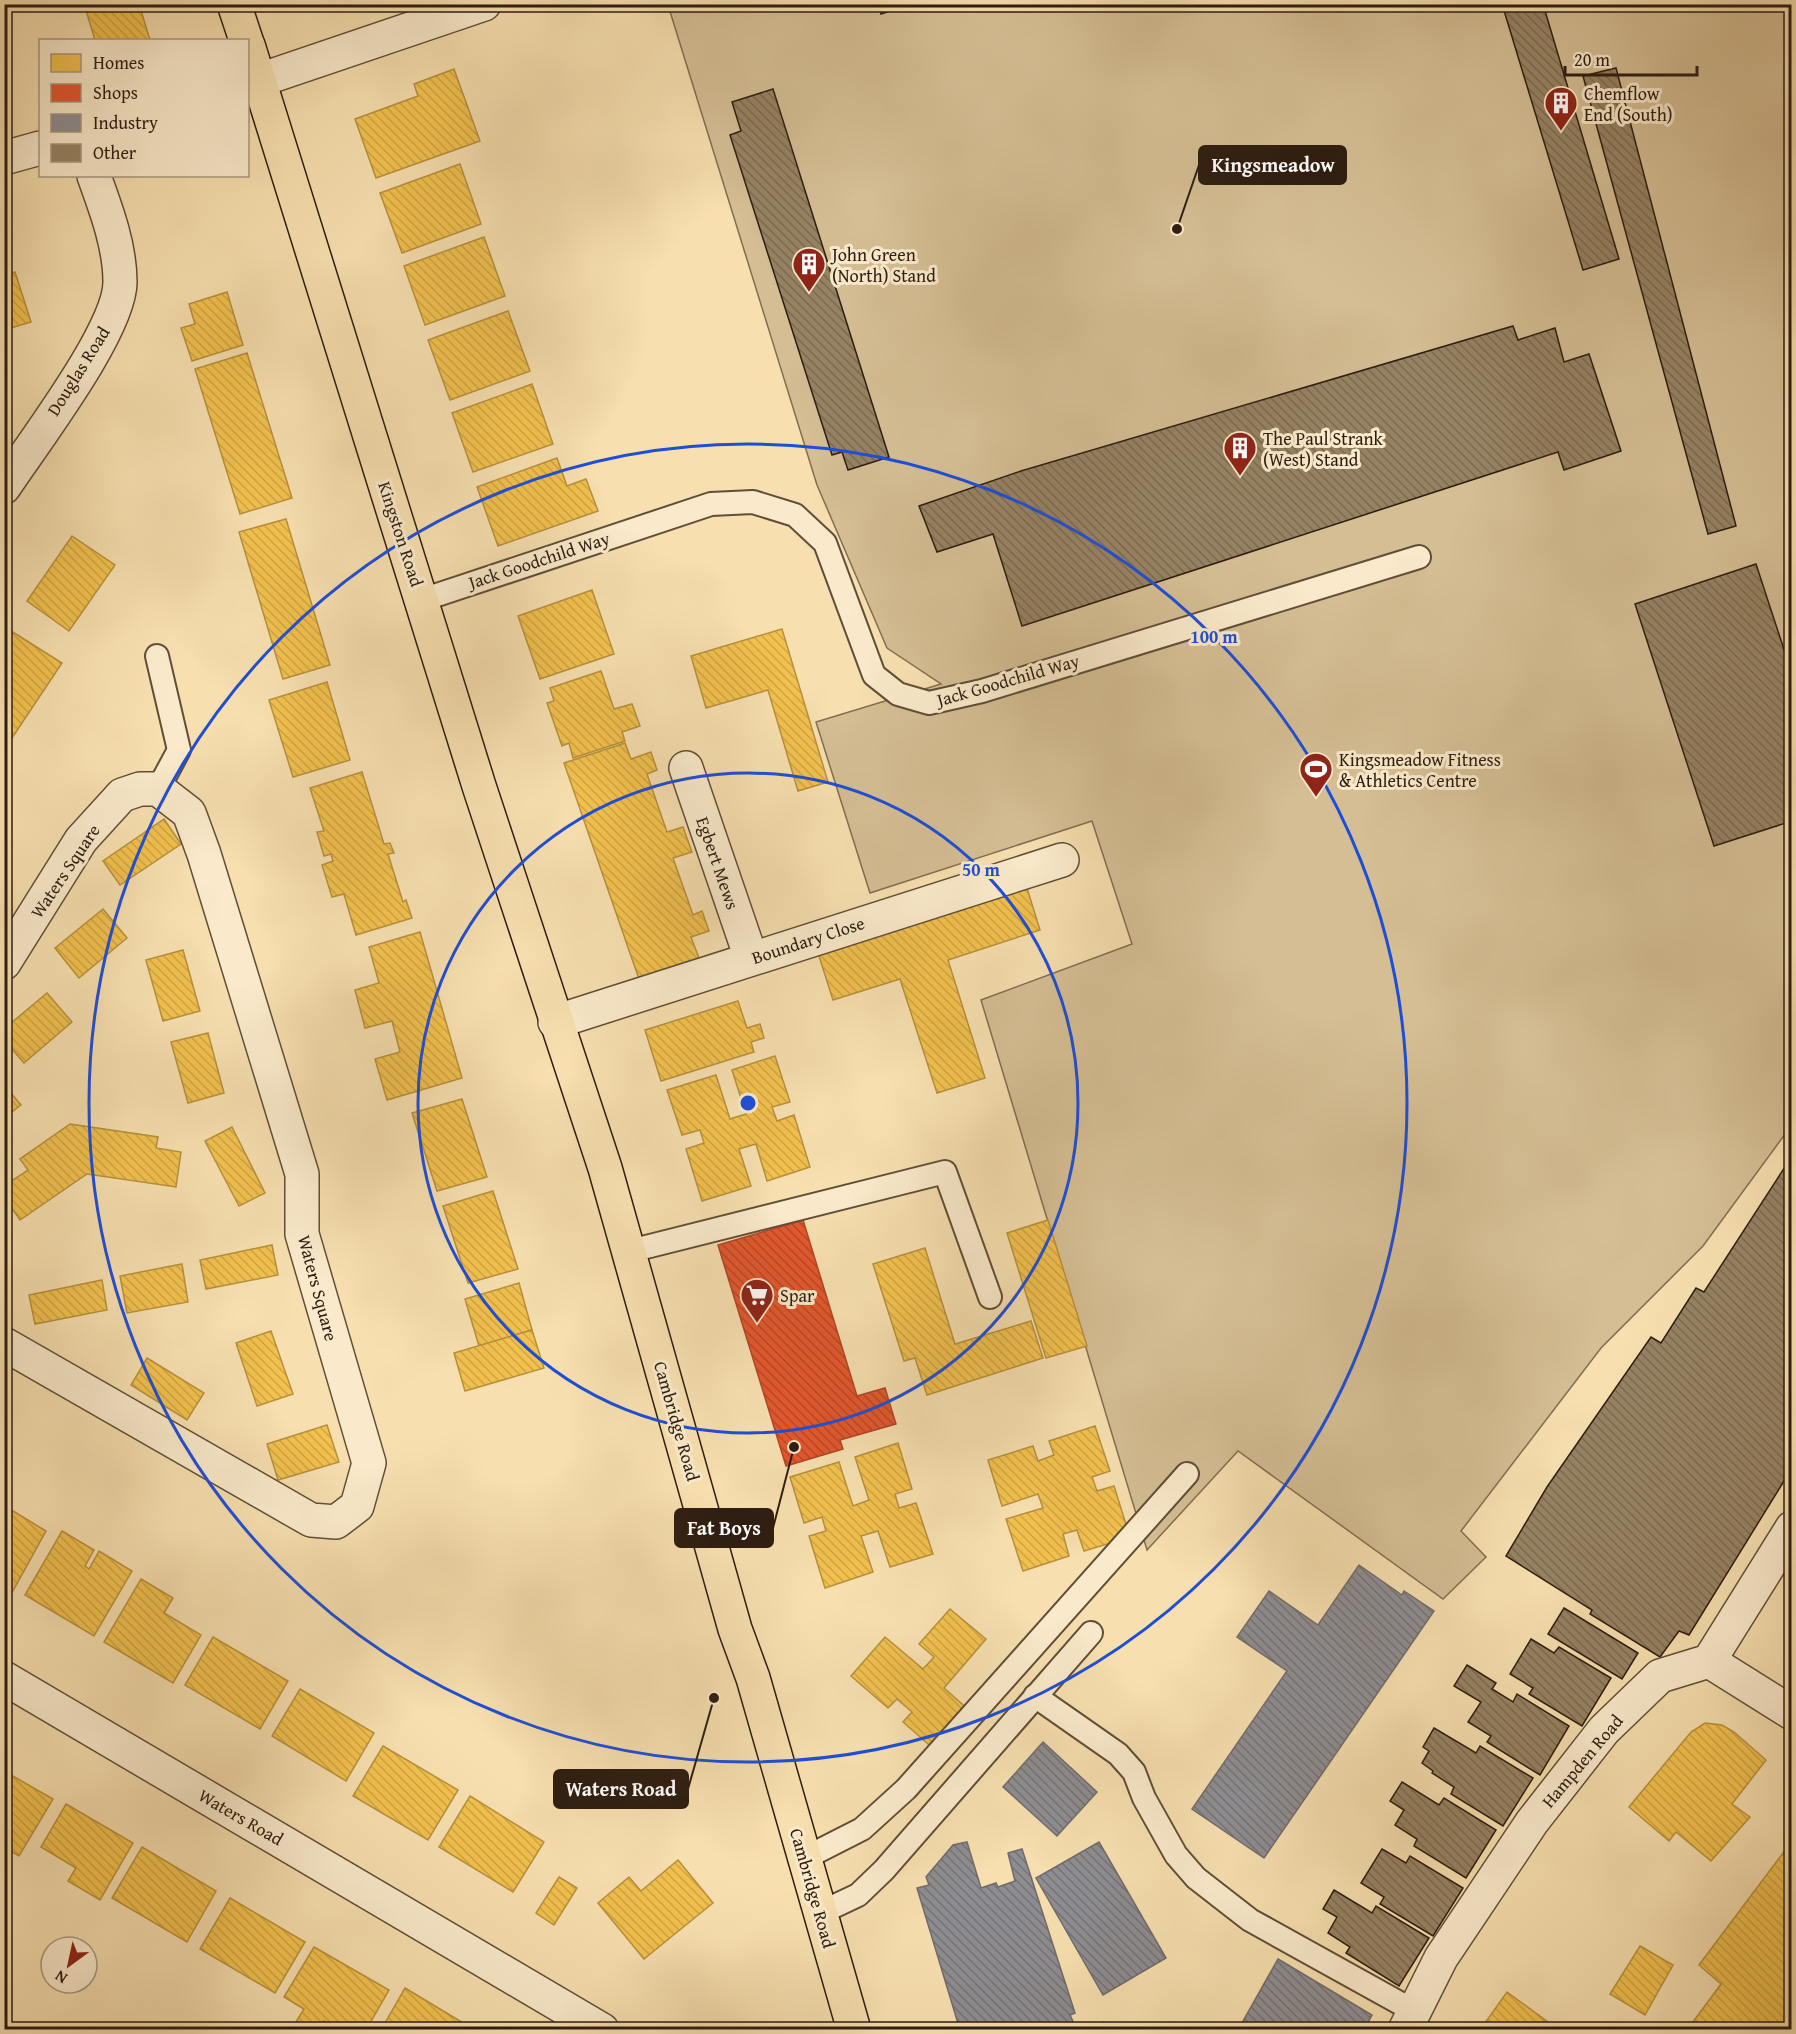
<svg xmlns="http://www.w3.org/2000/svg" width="1796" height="2034" viewBox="0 0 1796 2034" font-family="'Gentium Book Plus',serif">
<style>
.pitch{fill:#d5be94;stroke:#816e52;stroke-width:1.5}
.homes{fill:url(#homes-back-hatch);stroke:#b7903c;stroke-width:1.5}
.shops{fill:url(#shops-back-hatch);stroke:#ad4625;stroke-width:1.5}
.industry{fill:url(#industry-back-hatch);stroke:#706b6b;stroke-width:1.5}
.building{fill:url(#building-back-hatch);stroke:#2d1d11;stroke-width:1.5}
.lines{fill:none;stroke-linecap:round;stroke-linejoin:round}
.service-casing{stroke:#604e38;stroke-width:26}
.minor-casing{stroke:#604e38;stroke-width:36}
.primary-casing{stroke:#2d1d11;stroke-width:36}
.service{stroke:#faeacb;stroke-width:22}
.minor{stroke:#faeacb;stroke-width:33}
.primary{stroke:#f7dfaf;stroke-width:33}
.ring{fill:none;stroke:#1d4ed8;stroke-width:3}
.labels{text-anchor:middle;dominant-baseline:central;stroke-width:6;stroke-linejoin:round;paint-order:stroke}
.poi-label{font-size:18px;fill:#2d1d11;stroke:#faeacb;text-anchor:start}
.street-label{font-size:18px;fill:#2d1d11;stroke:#faeacb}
.centre{fill:#1d4ed8;stroke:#faeacb;stroke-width:3}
.ring-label{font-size:18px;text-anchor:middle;font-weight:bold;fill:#1d4ed8;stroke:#faeacb;stroke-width:6;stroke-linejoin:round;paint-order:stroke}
.leader{fill:none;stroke:#2d1d11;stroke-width:2}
.callout-dot{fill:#2d1d11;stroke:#faeacb;stroke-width:2}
.callout{fill:#2d1d11;stroke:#2d1d11;stroke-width:2}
.callout-label{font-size:20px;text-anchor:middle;font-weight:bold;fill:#fff}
</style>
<defs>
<pattern id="homes-back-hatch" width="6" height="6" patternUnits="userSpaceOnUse" patternTransform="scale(1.5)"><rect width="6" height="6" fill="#f2c14e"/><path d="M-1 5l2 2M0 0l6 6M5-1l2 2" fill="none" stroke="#d0a543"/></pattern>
<pattern id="shops-back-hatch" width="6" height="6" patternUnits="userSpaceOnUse" patternTransform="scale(1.5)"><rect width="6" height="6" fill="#e4572e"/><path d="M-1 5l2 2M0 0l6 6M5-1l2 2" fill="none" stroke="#b94726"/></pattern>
<pattern id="industry-back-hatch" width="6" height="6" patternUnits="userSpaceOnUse" patternTransform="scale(1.5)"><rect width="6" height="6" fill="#8d8d92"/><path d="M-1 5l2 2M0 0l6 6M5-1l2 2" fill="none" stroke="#747376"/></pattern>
<pattern id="building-back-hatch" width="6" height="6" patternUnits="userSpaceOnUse" patternTransform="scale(1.5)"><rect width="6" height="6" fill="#968263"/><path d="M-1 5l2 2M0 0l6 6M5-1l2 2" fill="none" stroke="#7b6a50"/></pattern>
</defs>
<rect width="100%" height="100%" fill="#f7dfaf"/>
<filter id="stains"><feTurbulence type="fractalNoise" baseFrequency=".00333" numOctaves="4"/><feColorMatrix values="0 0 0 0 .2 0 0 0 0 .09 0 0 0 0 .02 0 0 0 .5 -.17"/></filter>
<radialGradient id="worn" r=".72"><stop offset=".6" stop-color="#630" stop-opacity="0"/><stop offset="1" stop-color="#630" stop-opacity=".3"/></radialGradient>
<polygon class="pitch" points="668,5 1791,5 1791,1126 1703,1246 1601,1348 1461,1531 1486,1557 1443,1599 1238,1451 1147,1550 981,1000 1132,944 1092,821 870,893 816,722 941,684 887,648 817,485"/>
<g class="homes">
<polygon points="84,4 139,4 150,40 95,40"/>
<polygon points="454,69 480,141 376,178 355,119 418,96 414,84"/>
<polygon points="460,164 481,224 402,253 380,193"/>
<polygon points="484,237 505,296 425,325 404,266"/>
<polygon points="15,272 31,322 4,330 4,276"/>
<polygon points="227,292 243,345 192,361 181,328 195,324 189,304"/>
<polygon points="508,311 530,371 450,400 428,340"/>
<polygon points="247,353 292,498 240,514 195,369"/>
<polygon points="532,384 553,444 473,472 452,413"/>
<polygon points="557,458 567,486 586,479 598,511 498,546 477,487"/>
<polygon points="286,519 330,665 283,679 239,532"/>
<polygon points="72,536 115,565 69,631 27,601"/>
<polygon points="592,590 614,654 540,679 518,616"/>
<polygon points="8,629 62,663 4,750 4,635"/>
<polygon points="782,629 828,782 798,791 768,690 706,708 691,656"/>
<polygon points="601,671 614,709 632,704 640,726 622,732 625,741 573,758 569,743 562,746 547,703 554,701 550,688"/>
<polygon points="327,682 350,760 293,777 269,700"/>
<polygon points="625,743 631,759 651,752 657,770 647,774 667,832 683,827 692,852 673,858 693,915 702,911 709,931 691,937 699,958 639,979 564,763"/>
<polygon points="362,772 384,844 390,843 394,853 388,854 403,902 406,900 412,918 356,935 344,894 332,897 322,865 333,861 331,854 324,856 317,832 324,831 310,788"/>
<polygon points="164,819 181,844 120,885 103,861"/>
<polygon points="1027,888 1040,930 948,960 985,1078 937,1093 900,979 833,1000 818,953"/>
<polygon points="103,909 127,938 79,978 55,948"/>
<polygon points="420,932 462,1078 387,1100 375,1059 400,1052 392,1021 365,1028 355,990 379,983 369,947"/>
<polygon points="183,950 200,1011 163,1021 146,960"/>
<polygon points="47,993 72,1022 24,1063 4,1040 4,1029"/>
<polygon points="738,1001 747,1028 760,1024 764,1038 751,1042 754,1052 661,1081 645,1030"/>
<polygon points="208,1033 224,1093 188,1103 171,1042"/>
<polygon points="775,1056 790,1102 772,1107 777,1121 794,1115 810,1167 767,1181 756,1144 739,1149 751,1186 702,1201 686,1149 704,1143 700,1130 682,1135 667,1090 716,1075 730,1119 746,1114 732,1070"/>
<polygon points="4,1085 21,1105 4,1118"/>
<polygon points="462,1099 487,1177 437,1191 412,1113"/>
<polygon points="70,1124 158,1137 156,1148 181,1152 176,1187 87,1174 20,1220 4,1197 4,1186 28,1170 20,1159"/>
<polygon points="232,1127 265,1193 239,1206 205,1141"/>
<polygon points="493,1191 518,1269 468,1283 443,1206"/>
<polygon points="1048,1220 1087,1346 1046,1358 1007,1233"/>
<polygon points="272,1245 278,1275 206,1289 200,1260"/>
<polygon points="925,1248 955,1344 1031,1321 1043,1358 927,1395 915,1358 904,1361 873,1264"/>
<polygon points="182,1264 188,1302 127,1313 120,1276"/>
<polygon points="102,1280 107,1310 35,1324 29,1295"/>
<polygon points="519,1283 532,1330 479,1346 465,1299"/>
<polygon points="532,1330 544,1368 465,1391 454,1353"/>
<polygon points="271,1331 293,1394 257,1406 236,1343"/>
<polygon points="147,1358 204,1393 187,1420 131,1385"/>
<polygon points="327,1425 339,1462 278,1480 267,1444"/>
<polygon points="1095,1426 1110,1471 1092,1477 1097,1491 1114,1486 1130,1537 1084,1551 1077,1530 1063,1534 1069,1556 1023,1571 1006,1519 1043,1508 1038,1494 1002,1506 988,1460 1033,1446 1038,1461 1054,1455 1049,1441"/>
<polygon points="898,1443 912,1489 895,1494 899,1508 916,1503 933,1554 890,1567 878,1531 861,1536 873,1572 825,1588 809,1536 826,1531 822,1517 804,1523 790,1477 839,1462 853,1506 869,1500 855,1457"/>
<polygon points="13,1511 46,1531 9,1598 4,1596 4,1519 8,1520"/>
<polygon points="62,1531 94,1550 85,1566 89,1569 99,1551 132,1571 94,1636 25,1595"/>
<polygon points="141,1579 173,1598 164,1613 201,1635 173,1683 104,1642"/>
<polygon points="950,1609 986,1639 944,1688 970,1711 936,1751 903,1722 912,1712 897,1699 888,1708 851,1676 885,1637 923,1669 934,1657 919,1644"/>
<polygon points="213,1637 288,1681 260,1729 185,1685"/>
<polygon points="300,1689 374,1733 346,1781 272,1736"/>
<polygon points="1705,1723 1722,1725 1734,1732 1766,1760 1732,1804 1750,1817 1711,1861 1676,1832 1669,1841 1629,1807 1691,1732"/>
<polygon points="383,1746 458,1790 428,1840 353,1796"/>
<polygon points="4,1771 53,1799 19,1856 4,1847"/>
<polygon points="470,1796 544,1842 513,1892 439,1847"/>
<polygon points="66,1804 133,1843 100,1900 68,1881 76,1868 41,1847"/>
<polygon points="1792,1841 1792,2030 1785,2030 1779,2024 1775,2030 1687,2030 1721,1984 1699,1965"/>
<polygon points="142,1847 216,1891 187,1942 112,1898"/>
<polygon points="678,1860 713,1903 644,1959 598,1903 629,1877 641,1891"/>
<polygon points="559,1877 577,1888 554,1925 536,1913"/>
<polygon points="230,1898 305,1942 275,1993 200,1949"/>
<polygon points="1640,1946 1673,1965 1645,2015 1610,1994"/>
<polygon points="314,1947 389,1990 366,2030 339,2030 324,2021 319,2030 291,2030 304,2009 284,1997"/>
<polygon points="405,1988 475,2030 381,2030"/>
<polygon points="1507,1992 1559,2030 1480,2030"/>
</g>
<polygon class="shops" points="803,1220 857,1396 885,1388 896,1424 840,1440 843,1449 786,1466 718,1245"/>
<g class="industry">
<polygon points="1359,1565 1402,1595 1404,1591 1434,1611 1264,1858 1192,1809 1287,1671 1237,1637 1269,1591 1318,1625"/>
<polygon points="1043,1742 1097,1792 1057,1836 1003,1787"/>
<polygon points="967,1842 981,1888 996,1883 998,1887 1015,1881 1008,1853 1022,1849 1075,2013 1070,2015 1077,2030 960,2030 917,1888 929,1885 926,1877 953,1845"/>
<polygon points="1099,1842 1166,1958 1103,1995 1036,1878"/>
<polygon points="1278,1959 1372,2015 1364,2030 1238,2030"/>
<polygon points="1104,2022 1106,2030 1079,2030"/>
</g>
<g class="building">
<polygon points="878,4 912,4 881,14"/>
<polygon points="1502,4 1543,4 1619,259 1583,270"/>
<polygon points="1616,68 1736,526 1708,534 1583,76"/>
<polygon points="773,89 889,457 848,470 842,452 832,455 730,135 741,131 732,102"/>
<polygon points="1513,326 1518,340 1555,328 1564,362 1589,354 1621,451 1564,470 1558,452 1022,626 993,534 937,552 919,506 1021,471"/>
<polygon points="1756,564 1792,674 1792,821 1714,846 1635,604"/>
<polygon points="1792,1156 1792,1468 1689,1635 1679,1631 1660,1657 1590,1614 1592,1610 1506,1556 1547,1487 1651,1337 1661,1343 1696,1288 1704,1292"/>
<polygon points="1564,1608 1638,1653 1622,1679 1548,1634"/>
<polygon points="1531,1639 1554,1653 1559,1647 1611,1678 1582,1726 1529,1694 1533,1688 1510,1674"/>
<polygon points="1467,1665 1496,1683 1492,1689 1513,1702 1517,1694 1569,1726 1540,1775 1487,1742 1491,1736 1468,1722 1481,1702 1454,1686"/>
<polygon points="1434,1728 1476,1753 1480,1746 1533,1778 1503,1826 1451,1794 1454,1787 1432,1773 1433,1771 1422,1763 1429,1751 1423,1747"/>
<polygon points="1402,1782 1439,1805 1444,1798 1496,1830 1466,1878 1414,1846 1417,1839 1395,1825 1404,1810 1390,1801"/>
<polygon points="1382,1849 1406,1863 1410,1856 1463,1888 1433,1936 1380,1904 1384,1897 1361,1883"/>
<polygon points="1334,1890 1372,1913 1376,1906 1429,1938 1399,1986 1346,1953 1350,1947 1328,1933 1337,1917 1323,1909"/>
</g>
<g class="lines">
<g class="service-casing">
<g id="service">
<polyline points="422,600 711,504 753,502 795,515 825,543 874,675 898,694 929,703 982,691 1419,557"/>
<polyline points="157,656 179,750 158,789"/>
<polyline points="630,1251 945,1172 990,1297"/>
<polyline points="1035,1696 1118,1754 1134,1772 1144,1798 1176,1855 1196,1878 1250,1920 1414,2011"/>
<polyline points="805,1858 862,1829 906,1789 1187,1474"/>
<polyline points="820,1913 858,1895 884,1870 1091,1633"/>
</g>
</g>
<g class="minor-casing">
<g id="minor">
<polyline points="248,84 484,4"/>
<polyline points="4,158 40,148"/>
<path d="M4 487C33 443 120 330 120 282 120 246 106 209 94 176"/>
<polyline points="686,768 751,958"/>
<polyline points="4,963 81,840 122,795 140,789 158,789 189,813 204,854 302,1174 302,1234 369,1463 357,1506 336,1522 311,1520 4,1344"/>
<polyline points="555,1022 1062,860"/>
<polyline points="1709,1661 1792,1713"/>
<polyline points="4,1678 602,2030"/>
<polyline points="1405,2030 1441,1958 1532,1822 1604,1730 1660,1676 1709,1661 1792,1528"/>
</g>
</g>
<g class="primary-casing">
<g id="primary">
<polyline points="234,4 246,40"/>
<polyline points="248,45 479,786 605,1168 735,1629 753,1678 854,2030"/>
</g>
</g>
<use href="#service" class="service"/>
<use href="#minor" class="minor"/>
<use href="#primary" class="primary"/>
</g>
<g class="ring">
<circle cx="748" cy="1103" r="330"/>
<circle cx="748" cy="1103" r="659"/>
</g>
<defs>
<g id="building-pin" transform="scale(1.725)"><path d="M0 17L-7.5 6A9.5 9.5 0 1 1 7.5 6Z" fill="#8f2418" stroke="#faeacb"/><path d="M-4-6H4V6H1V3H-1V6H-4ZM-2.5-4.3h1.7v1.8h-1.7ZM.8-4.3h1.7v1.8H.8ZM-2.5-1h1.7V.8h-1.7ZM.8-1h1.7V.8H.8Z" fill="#fff"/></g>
<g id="stadium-pin" transform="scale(1.725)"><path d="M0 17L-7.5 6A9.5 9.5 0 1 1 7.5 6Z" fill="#8f2418" stroke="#faeacb"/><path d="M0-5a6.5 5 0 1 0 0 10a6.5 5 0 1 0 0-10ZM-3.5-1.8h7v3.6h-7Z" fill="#fff"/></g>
<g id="supermarket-pin" transform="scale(1.725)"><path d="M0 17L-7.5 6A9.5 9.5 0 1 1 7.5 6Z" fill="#8f2418" stroke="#faeacb"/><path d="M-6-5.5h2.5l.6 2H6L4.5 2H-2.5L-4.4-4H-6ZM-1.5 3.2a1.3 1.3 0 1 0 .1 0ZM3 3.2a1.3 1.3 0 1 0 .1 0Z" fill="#fff"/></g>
</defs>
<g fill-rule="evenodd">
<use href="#building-pin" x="1561" y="103"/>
<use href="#building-pin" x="809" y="264"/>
<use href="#building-pin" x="1240" y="448"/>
<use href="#stadium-pin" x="1316" y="769"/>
<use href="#supermarket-pin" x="757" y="1295"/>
</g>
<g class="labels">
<g class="poi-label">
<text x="1584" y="93">Chemflow<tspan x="1584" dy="21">End (South)</tspan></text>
<text x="832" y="254">John Green<tspan x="832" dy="21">(North) Stand</tspan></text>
<text x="1263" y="438">The Paul Strank<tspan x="1263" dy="21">(West) Stand</tspan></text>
<text x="1339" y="759">Kingsmeadow Fitness<tspan x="1339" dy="21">&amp; Athletics Centre</tspan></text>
<text x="780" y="1295">Spar</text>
</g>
<g class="street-label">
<text transform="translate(78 371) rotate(-58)">Douglas Road</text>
<text transform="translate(401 534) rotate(72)">Kingston Road</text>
<text transform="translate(539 560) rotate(-18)">Jack Goodchild Way</text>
<text transform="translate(1008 680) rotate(-16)">Jack Goodchild Way</text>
<text transform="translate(718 863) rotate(71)">Egbert Mews</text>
<text transform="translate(65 871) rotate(-56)">Waters Square</text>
<text transform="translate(808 940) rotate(-18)">Boundary Close</text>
<text transform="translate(318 1288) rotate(75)">Waters Square</text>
<text transform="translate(677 1421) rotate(74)">Cambridge Road</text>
<text transform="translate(1582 1761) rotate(-50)">Hampden Road</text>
<text transform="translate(241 1817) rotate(30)">Waters Road</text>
<text transform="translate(813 1888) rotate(74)">Cambridge Road</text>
</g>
</g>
<circle cx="748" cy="1103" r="9" class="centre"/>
<g class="ring-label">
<text x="1214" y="643">100 m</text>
<text x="981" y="876">50 m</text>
</g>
<path class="leader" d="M1177 229L1199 165M794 1447L773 1528M714 1698L688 1789"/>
<g class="callout-dot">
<circle cx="1177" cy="229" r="6"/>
<circle cx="794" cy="1447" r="6"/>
<circle cx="714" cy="1698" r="6"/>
</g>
<g class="callout">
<rect x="1199" y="146" width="147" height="38" rx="6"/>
<rect x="675" y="1509" width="98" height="38" rx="6"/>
<rect x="554" y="1770" width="134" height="38" rx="6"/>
</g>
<g class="callout-label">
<text x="1273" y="172">Kingsmeadow</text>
<text x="724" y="1535">Fat Boys</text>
<text x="621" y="1796">Waters Road</text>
</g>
<rect width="1796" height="2034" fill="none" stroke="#f7dfaf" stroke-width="24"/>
<rect x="6" y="6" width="1784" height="2022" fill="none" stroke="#2d1d11" stroke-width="3"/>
<rect x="12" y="12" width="1772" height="2010" fill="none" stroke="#2d1d11" stroke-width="1.5"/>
<rect x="39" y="39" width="210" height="138" fill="#faeacb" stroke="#a89881" stroke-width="1.5"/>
<rect x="51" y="54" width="30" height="18" fill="#f2c14e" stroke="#a89881" stroke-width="1.5"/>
<text x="93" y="69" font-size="18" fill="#2d1d11">Homes</text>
<rect x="51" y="84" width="30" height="18" fill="#e4572e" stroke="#a89881" stroke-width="1.5"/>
<text x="93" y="99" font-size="18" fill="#2d1d11">Shops</text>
<rect x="51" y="114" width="30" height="18" fill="#8d8d92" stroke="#a89881" stroke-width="1.5"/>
<text x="93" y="129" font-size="18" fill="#2d1d11">Industry</text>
<rect x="51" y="144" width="30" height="18" fill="#968263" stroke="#a89881" stroke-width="1.5"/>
<text x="93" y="159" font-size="18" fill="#2d1d11">Other</text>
<g transform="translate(69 1965) rotate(213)"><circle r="28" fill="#faeacb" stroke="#a89881" stroke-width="1.5"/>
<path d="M0-4.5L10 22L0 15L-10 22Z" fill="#8f2418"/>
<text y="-9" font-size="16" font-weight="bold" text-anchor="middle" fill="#2d1d11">N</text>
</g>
<path d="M1565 66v9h132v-9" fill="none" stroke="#2d1d11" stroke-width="3"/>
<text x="1574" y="66" font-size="18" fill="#2d1d11" stroke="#faeacb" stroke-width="4.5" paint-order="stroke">20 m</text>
<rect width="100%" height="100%" filter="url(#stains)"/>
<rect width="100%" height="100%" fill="url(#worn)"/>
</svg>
